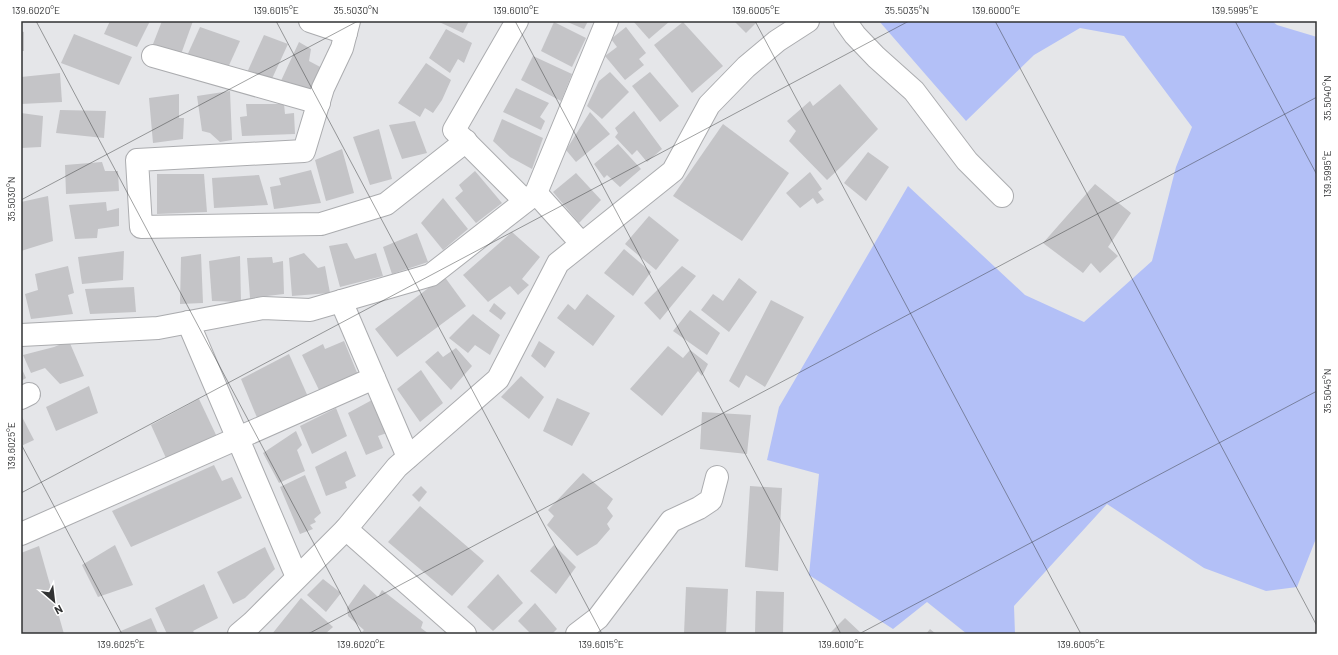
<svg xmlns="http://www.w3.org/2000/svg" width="1338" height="655" viewBox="0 0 1338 655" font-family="Barlow,sans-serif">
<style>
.green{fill:#b3c0f7}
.building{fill:#c4c4c7}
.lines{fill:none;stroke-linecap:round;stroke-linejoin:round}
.minor-casing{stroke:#abacaf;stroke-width:24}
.minor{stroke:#fff;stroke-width:22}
.ticks{fill:none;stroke:#313233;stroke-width:1;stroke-opacity:0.45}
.neatline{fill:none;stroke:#313233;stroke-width:1.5}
.ticks-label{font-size:10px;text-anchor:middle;fill:#313233}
</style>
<rect width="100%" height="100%" fill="#e5e6e9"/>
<polygon class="green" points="879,21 1272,21 1277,25 1317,37 1317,536 1297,587 1266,591 1204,568 1107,504 1014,606 1015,634 967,634 927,602 893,629 809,575 819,474 767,460 779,407 908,186 1025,295 1084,322 1152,261 1176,167 1192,127 1124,36 1080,28 1034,55 966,121"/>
<g class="building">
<polygon points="110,21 150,21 137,47 104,34"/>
<polygon points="162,21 193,21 180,57 153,44"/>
<polygon points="437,21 469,21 463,33"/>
<polygon points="565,21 588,21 584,29"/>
<polygon points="633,21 670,21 649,39"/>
<polygon points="734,21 758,21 746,33"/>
<polygon points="554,22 586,38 572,67 541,51"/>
<polygon points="683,22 723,66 692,93 654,45"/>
<polygon points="200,27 240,41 226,72 186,58"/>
<polygon points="626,27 646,53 639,59 644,65 625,80 605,56 617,47 611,39"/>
<polygon points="446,29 472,43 464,63 458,59 450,73 429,58"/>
<polygon points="21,31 24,32 24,51 21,51"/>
<polygon points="74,34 132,57 119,85 61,63"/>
<polygon points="264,35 288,44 270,83 245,77"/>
<polygon points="299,42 311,49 309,61 324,69 312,94 280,83"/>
<polygon points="533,56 572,74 561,101 521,80"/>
<polygon points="426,63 451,80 442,100 433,113 425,108 420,117 398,103"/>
<polygon points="610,72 629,92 602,119 587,106 599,81"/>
<polygon points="650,72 679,106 660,122 632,86"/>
<polygon points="60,73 62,102 21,104 21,77"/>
<polygon points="840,84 878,129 843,165 827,180 789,141 796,131 787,121 810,101 813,106"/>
<polygon points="516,88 549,103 540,117 545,121 541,130 503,112"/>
<polygon points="230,91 232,140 220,142 210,133 202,131 197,96"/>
<polygon points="179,94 179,118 184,118 183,139 153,143 149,98"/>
<polygon points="246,104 284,104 285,114 294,113 295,134 242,136 240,117 247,116"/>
<polygon points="60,110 106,111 104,138 56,133"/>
<polygon points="634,111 662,149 647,162 637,150 632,155 615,137 618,133 615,128"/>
<polygon points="590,112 610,134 576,162 566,150"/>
<polygon points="21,113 43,116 41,147 21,148"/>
<polygon points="502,119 543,138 532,169 510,157 493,141"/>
<polygon points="415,121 427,153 402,159 389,125"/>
<polygon points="723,124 789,173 742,241 673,196"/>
<polygon points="379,129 392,179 370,185 353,137"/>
<polygon points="618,144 641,169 620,187 607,175 604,178 594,164"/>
<polygon points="342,149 354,193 326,201 315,160"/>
<polygon points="868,152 889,167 866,201 844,183"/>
<polygon points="102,162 105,171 118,171 119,191 66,194 65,165"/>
<polygon points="311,170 321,203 274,209 270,187 281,185 279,178"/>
<polygon points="475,171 502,203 476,223 455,198 463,191 459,185"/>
<polygon points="810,172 822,189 818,192 824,200 817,204 813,198 800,208 786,193"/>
<polygon points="576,173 601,200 579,223 553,192"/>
<polygon points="157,174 204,174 207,212 157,214"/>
<polygon points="259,175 268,205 214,208 212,178"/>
<polygon points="1095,184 1131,213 1108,247 1118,256 1100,273 1091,263 1083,273 1043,243"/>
<polygon points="48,196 53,241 21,251 21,202"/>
<polygon points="443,198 468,229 443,250 421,223"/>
<polygon points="106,202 107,211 119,208 119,226 98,229 97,238 75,239 69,205"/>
<polygon points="649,216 679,240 656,270 625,244"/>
<polygon points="512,232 540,257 522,279 529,285 518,295 510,286 488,302 463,275"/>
<polygon points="417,233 428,262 392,274 383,247"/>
<polygon points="347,243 355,259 376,253 383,276 340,287 329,246"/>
<polygon points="624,249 651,272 633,296 604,273"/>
<polygon points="124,251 123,280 82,284 78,257"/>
<polygon points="304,253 318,268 325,266 330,293 292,296 289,258"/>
<polygon points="201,254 203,303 180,304 181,257"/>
<polygon points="240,256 241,302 212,301 209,261"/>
<polygon points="272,257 273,263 283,261 284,294 250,298 247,258"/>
<polygon points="68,266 74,293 68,295 73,314 31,319 25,294 38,290 35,274"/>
<polygon points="682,266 696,276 660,320 644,303"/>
<polygon points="444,276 466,306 397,357 375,329"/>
<polygon points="739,278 757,292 729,332 701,310 713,294 723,301"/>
<polygon points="134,287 136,312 90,314 85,289"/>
<polygon points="587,294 615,316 593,346 557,318 568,304 575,310"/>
<polygon points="771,300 804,317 765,387 746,375 739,388 729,381"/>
<polygon points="494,303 506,313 501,320 489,311"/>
<polygon points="690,310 720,333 707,355 673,331"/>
<polygon points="473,314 500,335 490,355 475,345 468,353 449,338"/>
<polygon points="69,341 84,376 60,384 45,368 31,373 23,355 54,347"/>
<polygon points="344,341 358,375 319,390 302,355 323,344 325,349"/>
<polygon points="539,341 555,352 545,368 531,356"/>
<polygon points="668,346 683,358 690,350 708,364 702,376 698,371 662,416 630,389"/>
<polygon points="456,348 472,366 451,390 425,362 438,351 443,357"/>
<polygon points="289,354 309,399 258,420 241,379"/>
<polygon points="21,367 26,378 21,381"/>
<polygon points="421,370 443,403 420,422 397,389"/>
<polygon points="521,376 544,397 529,419 501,397"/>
<polygon points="89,386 98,413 56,431 46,407"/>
<polygon points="557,398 590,413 572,446 543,431"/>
<polygon points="199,399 217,437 166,458 151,425"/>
<polygon points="372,400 387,433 378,436 383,448 366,455 348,413"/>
<polygon points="336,408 347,436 312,454 300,426"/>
<polygon points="702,412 751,415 747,454 700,449"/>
<polygon points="21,415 34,440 21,446"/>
<polygon points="296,431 302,445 297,450 305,471 279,483 263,453"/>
<polygon points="346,451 356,476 345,482 347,488 326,496 315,467"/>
<polygon points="214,465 222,481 232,477 242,498 131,547 112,511"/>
<polygon points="583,473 613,499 607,508 613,516 607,524 610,529 597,544 577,556 547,525 554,516 548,510"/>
<polygon points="305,475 321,513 314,519 316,522 310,525 313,529 300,534 280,487"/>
<polygon points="421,486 427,492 419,502 412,495"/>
<polygon points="750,486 782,488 778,571 745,567"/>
<polygon points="420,506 484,561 452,596 388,542"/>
<polygon points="115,545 133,585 98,597 82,565"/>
<polygon points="554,545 576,567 556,594 530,571"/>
<polygon points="39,546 64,634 21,634 21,553"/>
<polygon points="265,547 275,569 245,598 233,604 217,572"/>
<polygon points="498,574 523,603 493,631 467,607"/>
<polygon points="323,579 341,593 326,612 307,595"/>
<polygon points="204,584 218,618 193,631 195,634 167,634 155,608"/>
<polygon points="364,584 378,597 382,590 423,622 421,628 429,634 360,634 364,630 348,616 347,608"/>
<polygon points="686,587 728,589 726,634 684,634"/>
<polygon points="756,591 784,592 783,634 755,634"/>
<polygon points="301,598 333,627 325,634 272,634"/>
<polygon points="535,603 557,629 552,634 531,634 518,621"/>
<polygon points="151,618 158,634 114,634"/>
<polygon points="845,618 862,634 829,634"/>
<polygon points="930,629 936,634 926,634"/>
</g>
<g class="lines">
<g class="minor-casing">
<g id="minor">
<polyline points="310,21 346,33"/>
<polyline points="349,21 342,48 323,88 304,151 137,160 141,227 321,224 386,204 466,141"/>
<polyline points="517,21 454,130 525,201"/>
<polyline points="845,21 855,35 876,57 914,91 967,161 1002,196"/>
<polyline points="153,56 319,103"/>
<polyline points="536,193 581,243"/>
<polyline points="341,301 408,457"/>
<polyline points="188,322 297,577"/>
<polyline points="21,335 158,328 263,308 310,310 431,275 536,193 607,21"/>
<polyline points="21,398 29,394"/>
<polyline points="346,529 465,634"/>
<polyline points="21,534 374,378"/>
<polyline points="239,634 252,623 346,529 397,467 498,379 558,263 673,171 709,105 746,67 777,41 808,21"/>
<polyline points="577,634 598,618 671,521 699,508 711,500 717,477"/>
</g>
</g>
<use href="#minor" class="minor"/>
</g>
<path class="ticks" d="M36 21 362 634M276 21 602 634M515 21 841 634M755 21 1081 634M995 21 1317 626M1235 21 1317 175M21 200 358 21M21 444 122 634M21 493 909 21M308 634 1317 97M859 634 1317 391"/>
<rect width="1338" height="655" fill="none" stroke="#ffffff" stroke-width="44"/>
<g transform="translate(54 601) rotate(152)" stroke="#ffffff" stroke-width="3" paint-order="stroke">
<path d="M0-3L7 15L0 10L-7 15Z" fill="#313233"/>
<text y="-6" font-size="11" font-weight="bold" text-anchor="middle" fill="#313233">N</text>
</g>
<rect x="22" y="22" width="1294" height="611" class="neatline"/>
<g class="ticks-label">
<text x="36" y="14">139.6020°E</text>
<text x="276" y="14">139.6015°E</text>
<text x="356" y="14">35.5030°N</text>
<text x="516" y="14">139.6010°E</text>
<text x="756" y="14">139.6005°E</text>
<text x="907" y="14">35.5035°N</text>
<text x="996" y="14">139.6000°E</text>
<text x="1235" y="14">139.5995°E</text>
<text transform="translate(1327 98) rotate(-90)" y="4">35.5040°N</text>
<text transform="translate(1327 174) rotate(-90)" y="4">139.5995°E</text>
<text transform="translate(11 199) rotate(-90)" y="4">35.5030°N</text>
<text transform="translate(1327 391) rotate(-90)" y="4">35.5045°N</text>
<text transform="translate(11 446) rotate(-90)" y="4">139.6025°E</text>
<text x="121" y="648">139.6025°E</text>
<text x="361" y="648">139.6020°E</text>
<text x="601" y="648">139.6015°E</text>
<text x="841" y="648">139.6010°E</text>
<text x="1081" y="648">139.6005°E</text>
</g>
</svg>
